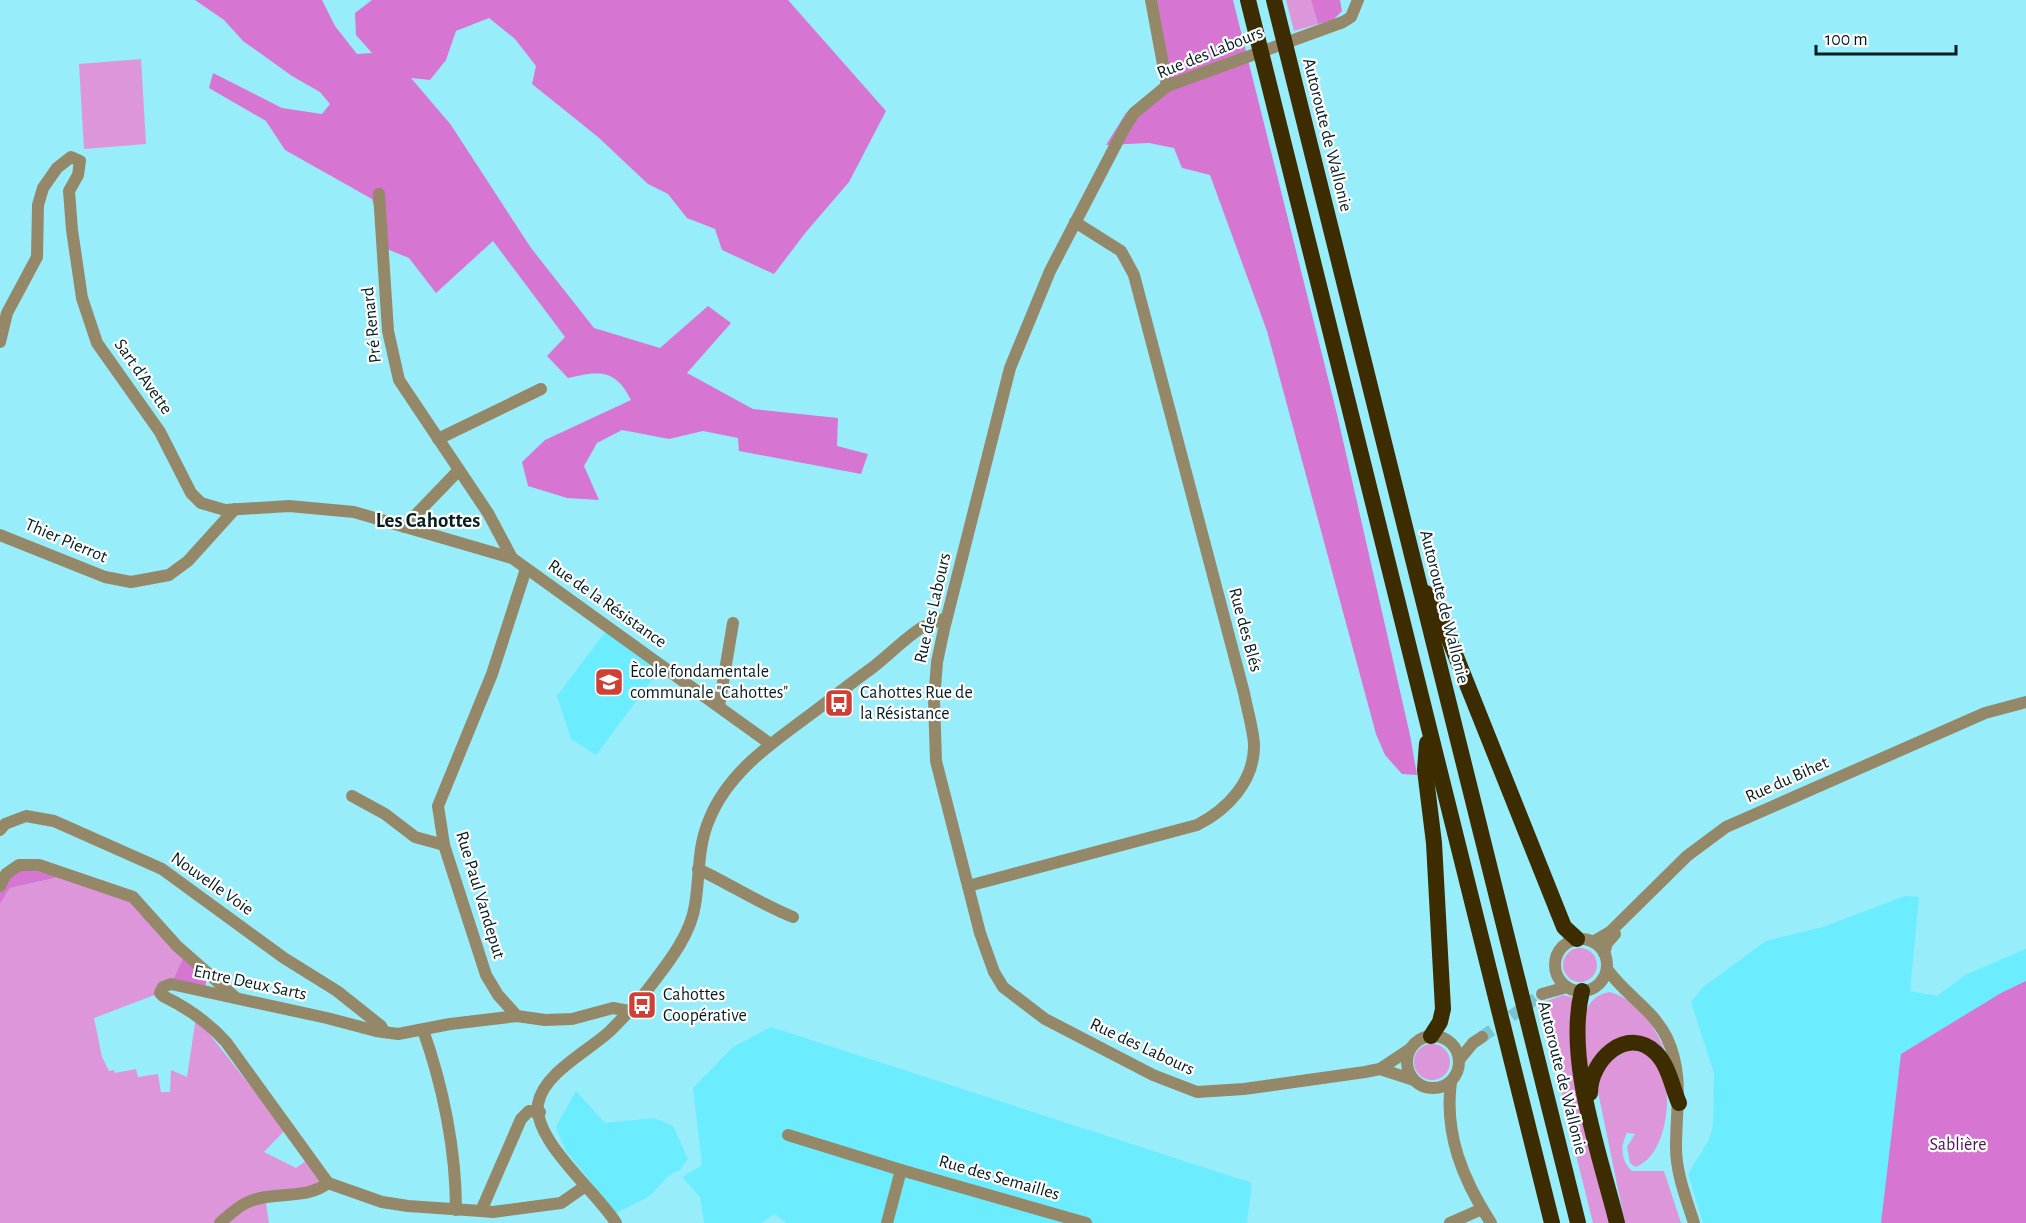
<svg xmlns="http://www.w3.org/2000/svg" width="2026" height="1223" viewBox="0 0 2026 1223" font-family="'Alegreya Sans',sans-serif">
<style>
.built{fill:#6cecff}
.green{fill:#dd96d9}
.forest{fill:#d676d2}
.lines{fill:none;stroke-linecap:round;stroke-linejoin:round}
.minor-tunnel{stroke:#7ac3cf;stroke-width:12;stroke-dasharray:12 6;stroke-linecap:butt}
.minor{stroke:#958868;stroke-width:12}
.highway{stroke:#3c2c00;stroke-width:16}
.labels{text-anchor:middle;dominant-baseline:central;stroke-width:4.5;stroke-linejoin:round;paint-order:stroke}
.street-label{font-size:18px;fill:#041d21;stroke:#fefefe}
.poi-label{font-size:18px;fill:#041d21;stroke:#fefefe;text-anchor:start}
.park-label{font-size:18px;fill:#511450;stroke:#fefefe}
.quarter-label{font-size:21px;font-weight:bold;fill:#041d21;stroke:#fefefe}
</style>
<rect width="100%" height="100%" fill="#98edfb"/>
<g class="built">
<polygon points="606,631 660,669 596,755 571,739 557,696"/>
<polygon points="1905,896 1919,897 1910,991 1937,996 1965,975 2026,949 2026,1223 1703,1223 1688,1174 1709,1140 1713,1126 1714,1073 1691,1002 1702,988 1766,941 1823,927"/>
<polygon points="771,1027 1252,1183 1247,1223 786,1223 775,1214 761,1223 704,1223 700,1197 682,1177 702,1165 693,1088 733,1047"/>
<polygon points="576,1091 605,1123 654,1118 673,1126 688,1159 680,1170 669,1175 650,1196 616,1213 566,1151 556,1127"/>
</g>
<g class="green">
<polygon points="1286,0 1311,0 1318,24 1294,31"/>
<polygon points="141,59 146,144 84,149 79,64"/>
<polygon points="59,872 124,895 185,954 171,984 160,993 94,1018 102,1057 109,1071 114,1070 115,1073 136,1069 138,1077 158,1074 161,1092 170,1092 171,1070 187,1077 196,1017 285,1130 264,1152 296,1168 307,1160 323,1179 320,1186 265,1196 269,1223 0,1223 0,904 10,888 55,878"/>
<circle cx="1580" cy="965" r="17"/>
<path d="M1610 992C1640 1001 1656 1028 1667 1056L1645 1041 1587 1069C1584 1041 1574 998 1610 992Z"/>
<polygon points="1563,995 1572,997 1613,1223 1593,1223 1568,1123 1544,1002"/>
<circle cx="1432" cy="1062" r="18"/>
<path d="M1629 1049 1650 1055C1654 1061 1660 1068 1663 1075 1673 1099 1665 1158 1635 1167L1630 1163 1627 1147 1635 1134 1627 1133C1620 1146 1621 1161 1632 1171H1664L1681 1223H1625L1597 1087 1601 1067Z"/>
</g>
<g class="forest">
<path d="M195 0H322L335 26 357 54 372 53 356 35 355 13 372 0H788L886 111 849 182 806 232 774 274 722 250 715 229 687 218 668 194 648 184 598 137 532 84 536 66 515 39 489 18 456 31 446 60 430 80 411 78 451 125 531 248 594 328 660 348 708 306 731 323 687 373 753 409 838 418 837 446 868 454 861 474 739 451 738 438 703 431 669 439 622 430 597 443 584 466 599 500 567 498 528 486 522 462 545 440 631 400C615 368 599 371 568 378L547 356 565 337 493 241 436 293 409 258 377 245V217L372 199 285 150 266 121 209 88 213 73 282 108 322 114 330 104 320 92 292 76 243 41 224 20Z"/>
<polygon points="1157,0 1233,0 1337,414 1410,735 1417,775 1402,774 1385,755 1376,734 1267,331 1210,175 1182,168 1174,148 1149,143 1106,145 1126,113 1170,75"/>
<polygon points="1311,0 1340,0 1342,11 1333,20 1318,24"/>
<polygon points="19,865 59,872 55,878 10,888 0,904 0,886"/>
<polygon points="185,954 207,973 205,991 171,984"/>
<polygon points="2026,981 2026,1223 1881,1223 1901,1054 2001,993"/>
</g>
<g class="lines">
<polyline class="minor-tunnel" points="1482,1037 1542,994"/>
<g class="minor">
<polyline points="1151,0 1167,86"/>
<polyline points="1358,0 1351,17 1343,22 1167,86 1134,113 1124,129 1050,271 1010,368 944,629 937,662 934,700 936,761 980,933 994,972 1003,987 1045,1019 1153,1075 1197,1092 1244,1089 1365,1072 1380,1069 1410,1049"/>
<polyline points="379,194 388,331 399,380 488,513 512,558"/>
<polyline points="0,342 7,313 37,257 38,205 43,188 57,168 71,157 80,161 78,175 69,191 72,230 82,298 97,343 160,432 191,493 201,503 225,510 289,506 354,512 512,558 769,743"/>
<polyline points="438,439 541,389"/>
<polyline points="404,527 459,470"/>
<polyline points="0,535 105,577 131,582 169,575 188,561 235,509"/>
<polyline points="719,706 733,623"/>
<polyline points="352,796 385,814 415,837 444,845"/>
<polyline points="0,830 5,824 26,816 54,821 162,869 284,958 337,991 381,1026 384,1032"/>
<path d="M698 869C730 884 760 904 793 917"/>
<polyline points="0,886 6,874 19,865 39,865 133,897 177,946 236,998"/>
<path d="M968 886 1197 825C1227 810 1255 781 1254 744 1253 728 1247 709 1244 693L1134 275 1121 251 1075 222"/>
<circle cx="1581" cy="965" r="26"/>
<polyline points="1593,942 1610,932 1687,856 1726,827 1985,713 2026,702"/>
<polyline points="1604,953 1607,943 1615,934"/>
<path d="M1607 969C1625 995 1652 1008 1667 1038 1684 1075 1676 1108 1676 1147 1676 1173 1686 1198 1694 1223"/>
<polyline points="1542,994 1567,987"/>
<polyline points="517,1016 498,995 486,975 444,845 438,806 492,674 526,569"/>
<path d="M423 1030C443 1086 456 1150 456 1210"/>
<circle cx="1433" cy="1062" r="26"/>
<polyline points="1459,1060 1473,1043 1482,1037"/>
<polyline points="1380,1069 1414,1080"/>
<path d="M1451 1082C1444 1134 1463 1180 1491 1223"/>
<polyline points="788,1135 901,1170"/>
<path d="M328 1183 226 1042C207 1021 188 1008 163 996L160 993 163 987 171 984 327 1018 376 1031 398 1034 450 1024 517 1016 545 1020 572 1019 613 1008 629 1011"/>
<polyline points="328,1183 382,1202 408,1206 481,1211 521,1119 529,1111 540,1112"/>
<polyline points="481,1211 493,1212 561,1203 584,1187"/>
<path d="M220 1223C228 1216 236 1208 246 1203 272 1190 305 1201 328 1183"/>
<path d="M616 1223C598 1193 533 1141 538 1104 543 1073 590 1050 610 1031 626 1015 642 998 655 980 672 958 691 932 695 905 700 876 697 848 709 820 728 772 771 744 811 714 831 699 851 683 872 668 888 656 905 638 921 628 928 624 938 621 946 618"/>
<polyline points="887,1223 901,1170 1086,1223"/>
<polyline points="1450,1223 1482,1209"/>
</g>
<g class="highway">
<polyline points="1248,0 1552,1223"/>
<polyline points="1274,0 1578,1223"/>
<polyline points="1426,593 1439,614 1564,927 1577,939"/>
<polyline points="1427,743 1425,770 1434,843 1443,1009 1440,1022 1431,1036"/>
<path d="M1582 991C1565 1060 1600 1154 1617 1223"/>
<path d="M1590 1093C1590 1060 1627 1025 1656 1053 1669 1066 1672 1087 1679 1103"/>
</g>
</g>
<defs>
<g id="school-square" transform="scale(1.5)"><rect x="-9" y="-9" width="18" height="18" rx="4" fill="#ce4035" stroke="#fefefe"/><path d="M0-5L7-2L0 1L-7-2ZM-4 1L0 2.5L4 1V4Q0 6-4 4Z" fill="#fff"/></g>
<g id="bus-square" transform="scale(1.5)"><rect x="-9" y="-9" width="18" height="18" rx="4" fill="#ce4035" stroke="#fefefe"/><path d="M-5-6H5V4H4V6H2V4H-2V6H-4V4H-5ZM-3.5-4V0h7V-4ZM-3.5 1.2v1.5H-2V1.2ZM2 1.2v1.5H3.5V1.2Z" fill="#fff"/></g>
</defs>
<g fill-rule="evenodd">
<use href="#school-square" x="609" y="682"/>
<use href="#bus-square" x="839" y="703"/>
<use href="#bus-square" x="642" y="1005"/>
</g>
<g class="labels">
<g class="street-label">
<text transform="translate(1210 53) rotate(-22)">Rue des Labours</text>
<text transform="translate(1327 135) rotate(76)">Autoroute de Wallonie</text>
<text transform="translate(372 325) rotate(-96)">Pré Renard</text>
<text transform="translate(143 377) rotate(55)">Sart d'Avette</text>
<text transform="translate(66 541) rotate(23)">Thier Pierrot</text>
<text transform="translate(607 604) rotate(35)">Rue de la Résistance</text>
<text transform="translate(1444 607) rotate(76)">Autoroute de Wallonie</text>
<text transform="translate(933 608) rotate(-77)">Rue des Labours</text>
<text transform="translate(1245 630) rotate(75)">Rue des Blés</text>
<text transform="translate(1787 780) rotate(-24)">Rue du Bihet</text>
<text transform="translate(212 884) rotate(35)">Nouvelle Voie</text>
<text transform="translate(480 895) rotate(73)">Rue Paul Vandeput</text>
<text transform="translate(250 983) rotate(12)">Entre Deux Sarts</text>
<text transform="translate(1142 1047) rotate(25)">Rue des Labours</text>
<text transform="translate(1562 1078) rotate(76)">Autoroute de Wallonie</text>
<text transform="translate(999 1178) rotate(16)">Rue des Semailles</text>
</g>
<g class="poi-label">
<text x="630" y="672">Ècole fondamentale<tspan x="630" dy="21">communale "Cahottes"</tspan></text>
<text x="860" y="693">Cahottes Rue de<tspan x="860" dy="21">la Résistance</tspan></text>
<text x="663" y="995">Cahottes<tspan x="663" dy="21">Coopérative</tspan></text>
</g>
<g class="park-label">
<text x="1958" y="1145">Sablière</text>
</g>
<g class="quarter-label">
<text x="428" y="520">Les Cahottes</text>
</g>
</g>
<path d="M1816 45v9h140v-9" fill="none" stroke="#041d21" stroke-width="3"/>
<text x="1825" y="45" font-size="18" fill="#041d21" stroke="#fefefe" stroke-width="4.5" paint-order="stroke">100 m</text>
</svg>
